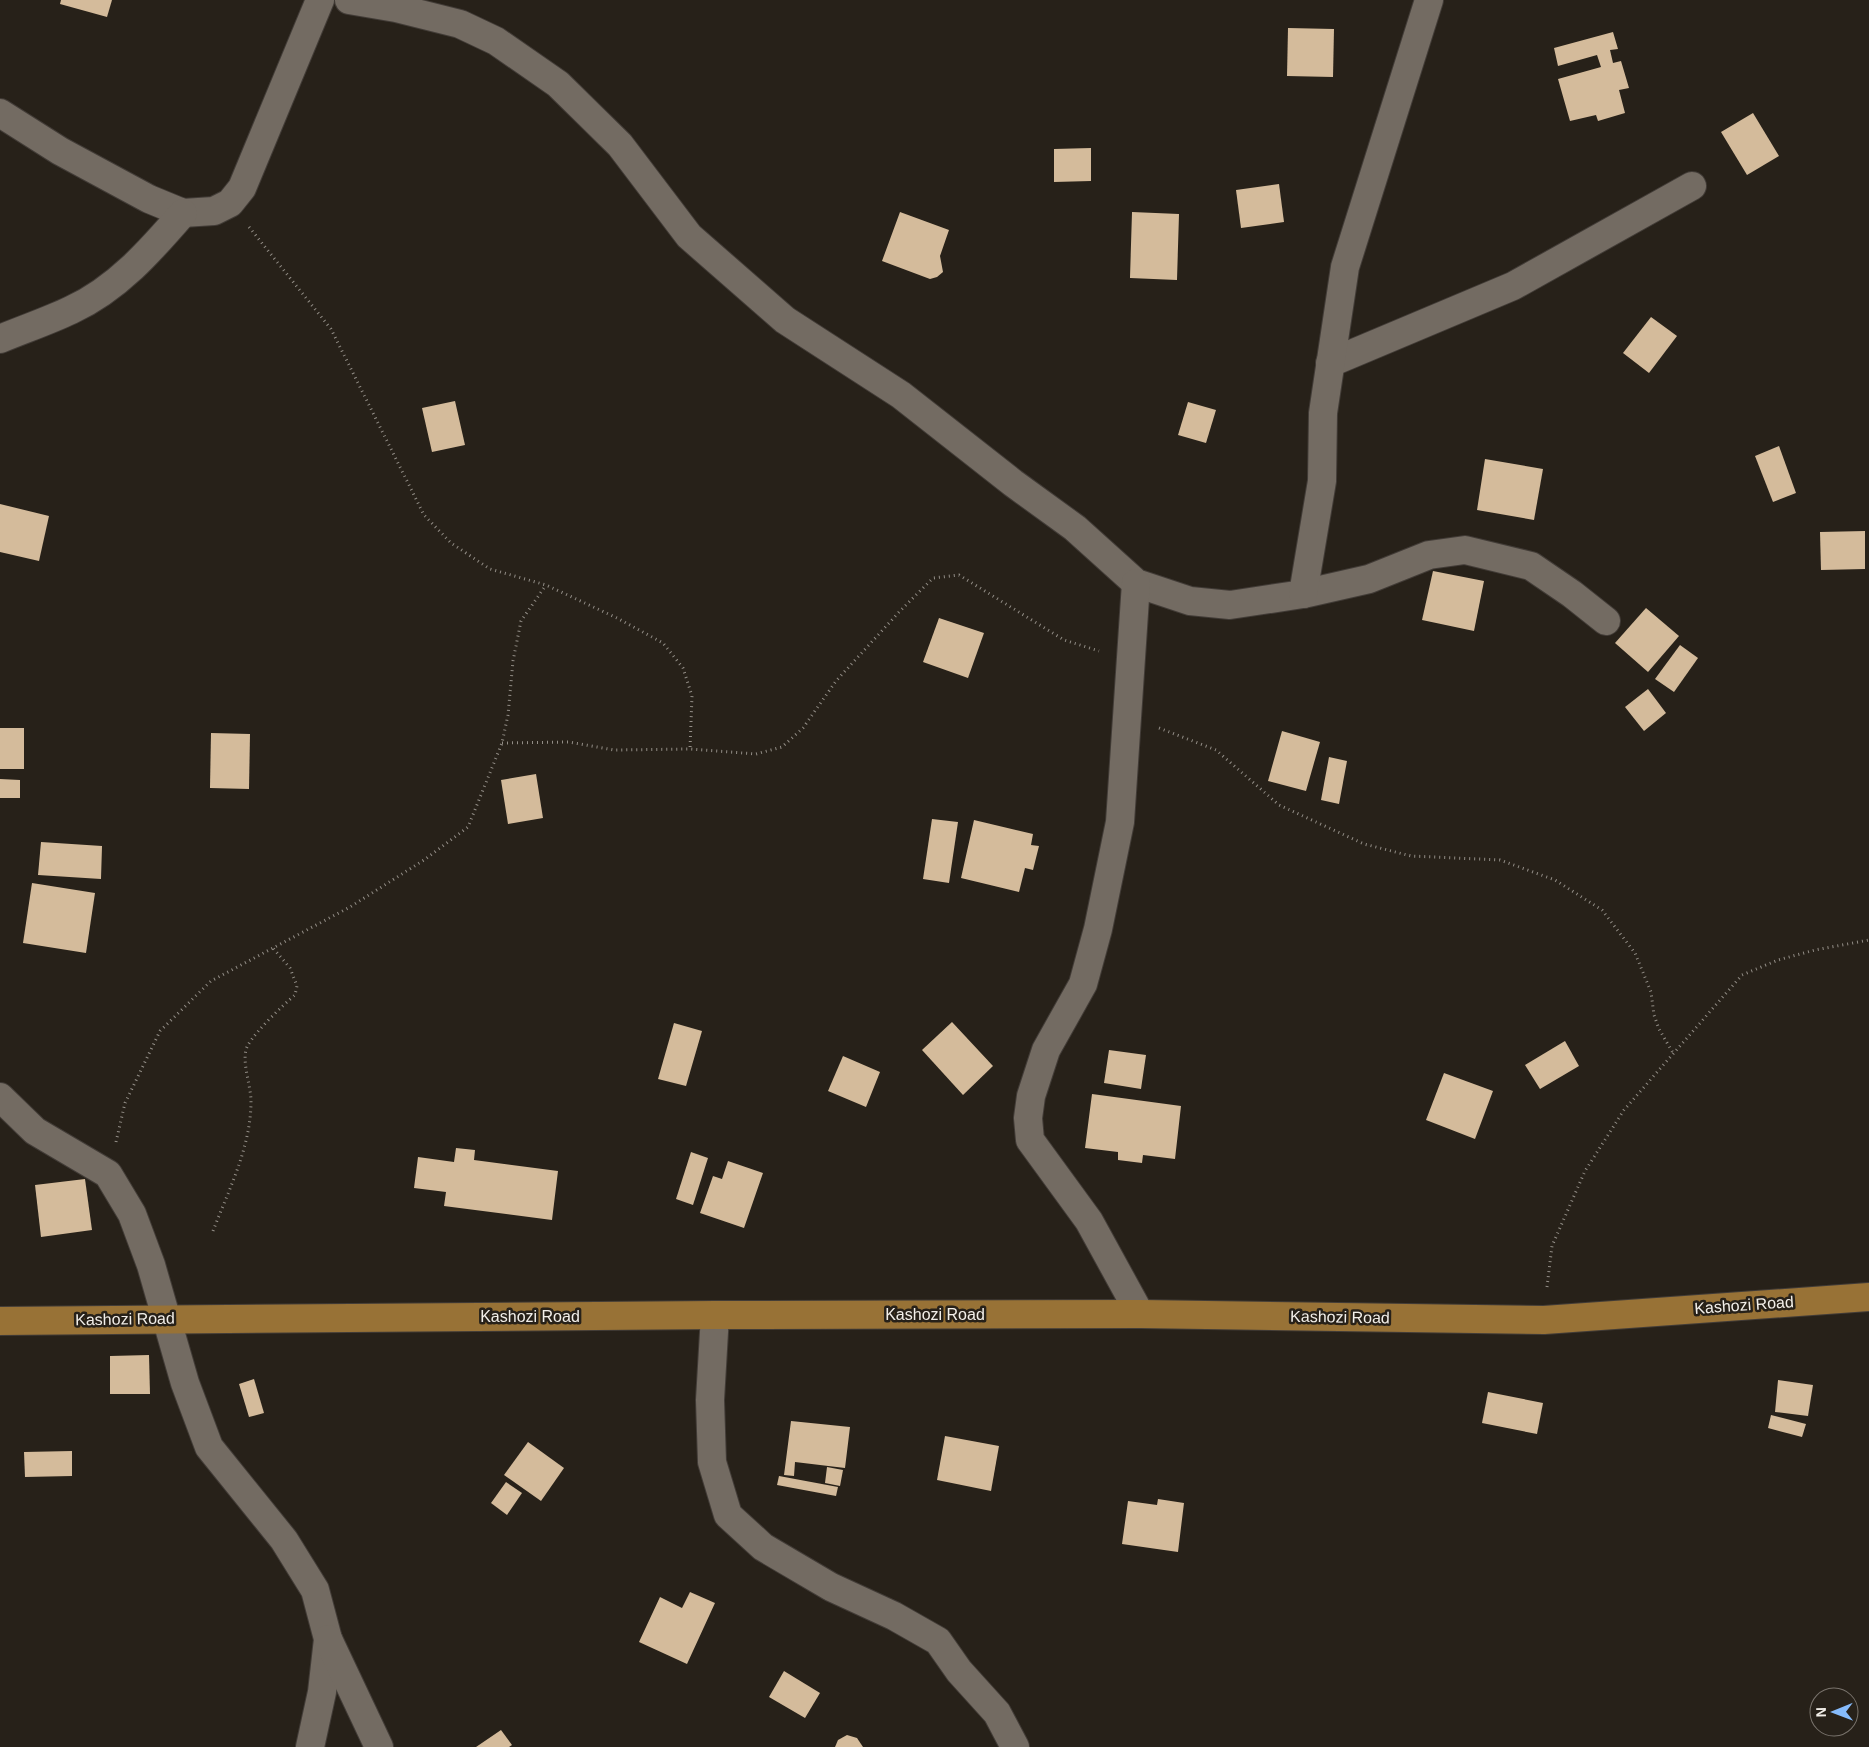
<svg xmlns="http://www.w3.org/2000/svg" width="1869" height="1747" viewBox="0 0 1869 1747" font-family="Arial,sans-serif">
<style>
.building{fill:#d4bb9b}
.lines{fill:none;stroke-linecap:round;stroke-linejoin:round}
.minor-casing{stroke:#423c37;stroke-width:30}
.major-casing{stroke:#423c37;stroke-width:30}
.path{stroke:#938e87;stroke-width:3;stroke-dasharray:1 4;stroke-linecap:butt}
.minor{stroke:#736b62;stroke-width:28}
.major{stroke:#987236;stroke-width:28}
.labels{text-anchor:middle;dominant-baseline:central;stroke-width:5;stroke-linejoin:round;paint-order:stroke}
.street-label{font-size:16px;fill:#f3efe9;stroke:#272119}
</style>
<rect width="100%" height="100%" fill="#272119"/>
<g class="building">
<polygon points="61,0 112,0 107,17 60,4"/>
<polygon points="1288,28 1334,29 1333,77 1287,76"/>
<polygon points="1613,32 1618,49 1610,50 1613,63 1621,61 1629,88 1619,90 1625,113 1598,121 1596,115 1570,121 1558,79 1601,67 1597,55 1558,66 1554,48"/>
<polygon points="1753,113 1779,156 1747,175 1721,132"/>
<polygon points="1091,148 1091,181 1054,182 1054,149"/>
<polygon points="1279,184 1284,222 1241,228 1236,190"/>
<polygon points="900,212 949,230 940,256 943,272 937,277 930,279 882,261"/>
<polygon points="1132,212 1179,214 1177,280 1130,278"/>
<polygon points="1651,317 1677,336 1649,373 1623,353"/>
<polygon points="455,401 465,445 432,452 422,408"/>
<polygon points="1188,402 1216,410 1206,443 1178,435"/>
<polygon points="1779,446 1796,493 1773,502 1755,456"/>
<polygon points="1485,459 1543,469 1534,520 1477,510"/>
<polygon points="0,504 49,516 39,561 0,552"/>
<polygon points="1865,531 1865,569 1821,570 1820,532"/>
<polygon points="1433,571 1484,581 1474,631 1422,620"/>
<polygon points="1646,608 1679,636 1648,672 1615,643"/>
<polygon points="939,618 984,633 968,678 923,662"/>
<polygon points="1680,645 1698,658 1674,692 1655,679"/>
<polygon points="1648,689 1666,713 1644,731 1625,707"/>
<rect x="0" y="728" width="24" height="41"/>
<polygon points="1282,731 1320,742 1306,791 1268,781"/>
<polygon points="211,733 250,734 249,789 210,788"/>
<polygon points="1329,757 1347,761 1339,804 1321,800"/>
<polygon points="536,774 543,818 508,824 501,780"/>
<polygon points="0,779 20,780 20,798 0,798"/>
<polygon points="932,819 958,822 949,883 923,879"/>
<polygon points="974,820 1033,834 1031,845 1039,846 1033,870 1025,868 1019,892 961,878"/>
<polygon points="41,842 102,846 101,879 38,875"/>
<polygon points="32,883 95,893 86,953 23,943"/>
<polygon points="952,1022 993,1066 963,1095 922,1050"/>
<polygon points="674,1023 702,1031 686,1086 658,1079"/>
<polygon points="1565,1041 1579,1066 1540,1089 1525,1065"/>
<polygon points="1109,1050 1146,1055 1141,1089 1104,1083"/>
<polygon points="843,1056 880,1072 866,1107 828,1091"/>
<polygon points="1444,1073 1493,1091 1475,1139 1426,1120"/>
<polygon points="1092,1094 1181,1106 1175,1159 1143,1155 1142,1163 1118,1160 1118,1152 1085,1148"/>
<polygon points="456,1148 475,1150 474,1160 558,1171 552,1220 444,1206 446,1192 414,1188 418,1157 454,1162"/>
<polygon points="691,1152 708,1158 693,1205 676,1199"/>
<polygon points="728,1161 763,1173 744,1228 700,1213 713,1176 722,1179"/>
<polygon points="85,1179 92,1230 41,1237 35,1185"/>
<polygon points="149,1355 150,1394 110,1394 110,1356"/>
<polygon points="254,1379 264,1413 249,1417 239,1384"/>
<polygon points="1778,1380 1813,1385 1808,1416 1775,1412"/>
<polygon points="1488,1392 1543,1403 1537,1434 1482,1423"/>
<polygon points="1771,1415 1806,1424 1802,1437 1768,1428"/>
<polygon points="791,1421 850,1427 845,1468 795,1462 794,1476 784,1475"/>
<polygon points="945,1436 999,1446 991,1491 937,1480"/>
<polygon points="528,1442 564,1468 541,1501 504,1475"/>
<polygon points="72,1451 72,1476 25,1477 24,1452"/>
<polygon points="827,1467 843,1470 840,1486 825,1483"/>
<polygon points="779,1476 838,1487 836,1496 777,1485"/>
<polygon points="506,1482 522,1493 507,1515 491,1503"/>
<polygon points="1158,1499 1184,1503 1178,1552 1122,1544 1128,1501 1157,1505"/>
<polygon points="690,1592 715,1603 687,1664 639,1642 660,1597 682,1608"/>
<polygon points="784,1671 820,1693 805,1718 769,1697"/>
<polygon points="501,1730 512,1745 509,1747 476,1747"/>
<polygon points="847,1735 857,1738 863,1747 835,1747 838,1740"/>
</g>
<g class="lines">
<g class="minor-casing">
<g id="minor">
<polyline points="349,0 396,8 460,24 496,41 558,84 620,145 689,236 785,320 901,395 1013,483 1075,528 1136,583 1190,601 1230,605 1303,594 1369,579 1429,555 1465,550 1531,566 1572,594 1606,621"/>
<polyline points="0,113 60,151 149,199 183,213 214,211 230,203 242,188 320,0"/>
<path d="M0 339C24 329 48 321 71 310 117 289 151 250 183 213"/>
<polyline points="1330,363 1513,286 1692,186"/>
<polyline points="1136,583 1120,822 1098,929 1083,984 1046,1050 1031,1096 1028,1118 1030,1140 1089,1221 1140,1314"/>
<polyline points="1303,594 1322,481 1323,413 1345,267 1429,0"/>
<polyline points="0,1097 35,1131 108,1174 132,1214 151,1265 185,1383 209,1447 284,1540 315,1590 328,1639 322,1692 310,1747"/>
<polyline points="715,1315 710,1400 712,1462 728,1515 763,1547 831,1587 894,1616 938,1641 959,1671 997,1713 1015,1747"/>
<polyline points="328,1639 379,1747"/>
</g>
</g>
<g class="major-casing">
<polyline id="major" points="0,1321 715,1315 1140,1314 1544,1320 1869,1297"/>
</g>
<g class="path">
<polyline points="249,227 331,329 424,515 451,543 490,569 546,585 617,618 663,643 683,668 692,696 690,749"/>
<polyline points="1159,728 1216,750 1279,805 1364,844 1411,856 1500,860 1555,880 1602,910 1635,953 1651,992 1654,1015 1659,1029 1673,1053"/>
<polyline points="502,743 569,742 614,750 690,749 756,754 782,747 803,728 836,681 900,611 933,578 959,575 1064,640 1099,651"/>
<polyline points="116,1142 125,1103 160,1031 211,981 350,907 424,860 468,827 502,743 508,715 513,661 521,621 546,585"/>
<path d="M213 1231C229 1189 251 1147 251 1101 251 1085 240 1058 248 1045 256 1031 282 1006 295 995L297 986 290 968 273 948"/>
<polyline points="1547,1287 1552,1246 1585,1171 1624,1110 1742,975 1778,960 1815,950 1869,940"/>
</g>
<use href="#minor" class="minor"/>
<use href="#major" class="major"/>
</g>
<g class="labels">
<g class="street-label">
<text transform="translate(1744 1305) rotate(-4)">Kashozi Road</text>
<text x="935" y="1314">Kashozi Road</text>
<text x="530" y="1316">Kashozi Road</text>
<text transform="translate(1340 1317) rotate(1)">Kashozi Road</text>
<text transform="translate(125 1319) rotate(-1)">Kashozi Road</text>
</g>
</g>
<g transform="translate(1834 1712) rotate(269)"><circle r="24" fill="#272119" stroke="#79736c"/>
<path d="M0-4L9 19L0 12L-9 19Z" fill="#86bbfb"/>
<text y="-8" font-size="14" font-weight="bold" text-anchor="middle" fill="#f3efe9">N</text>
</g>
</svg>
